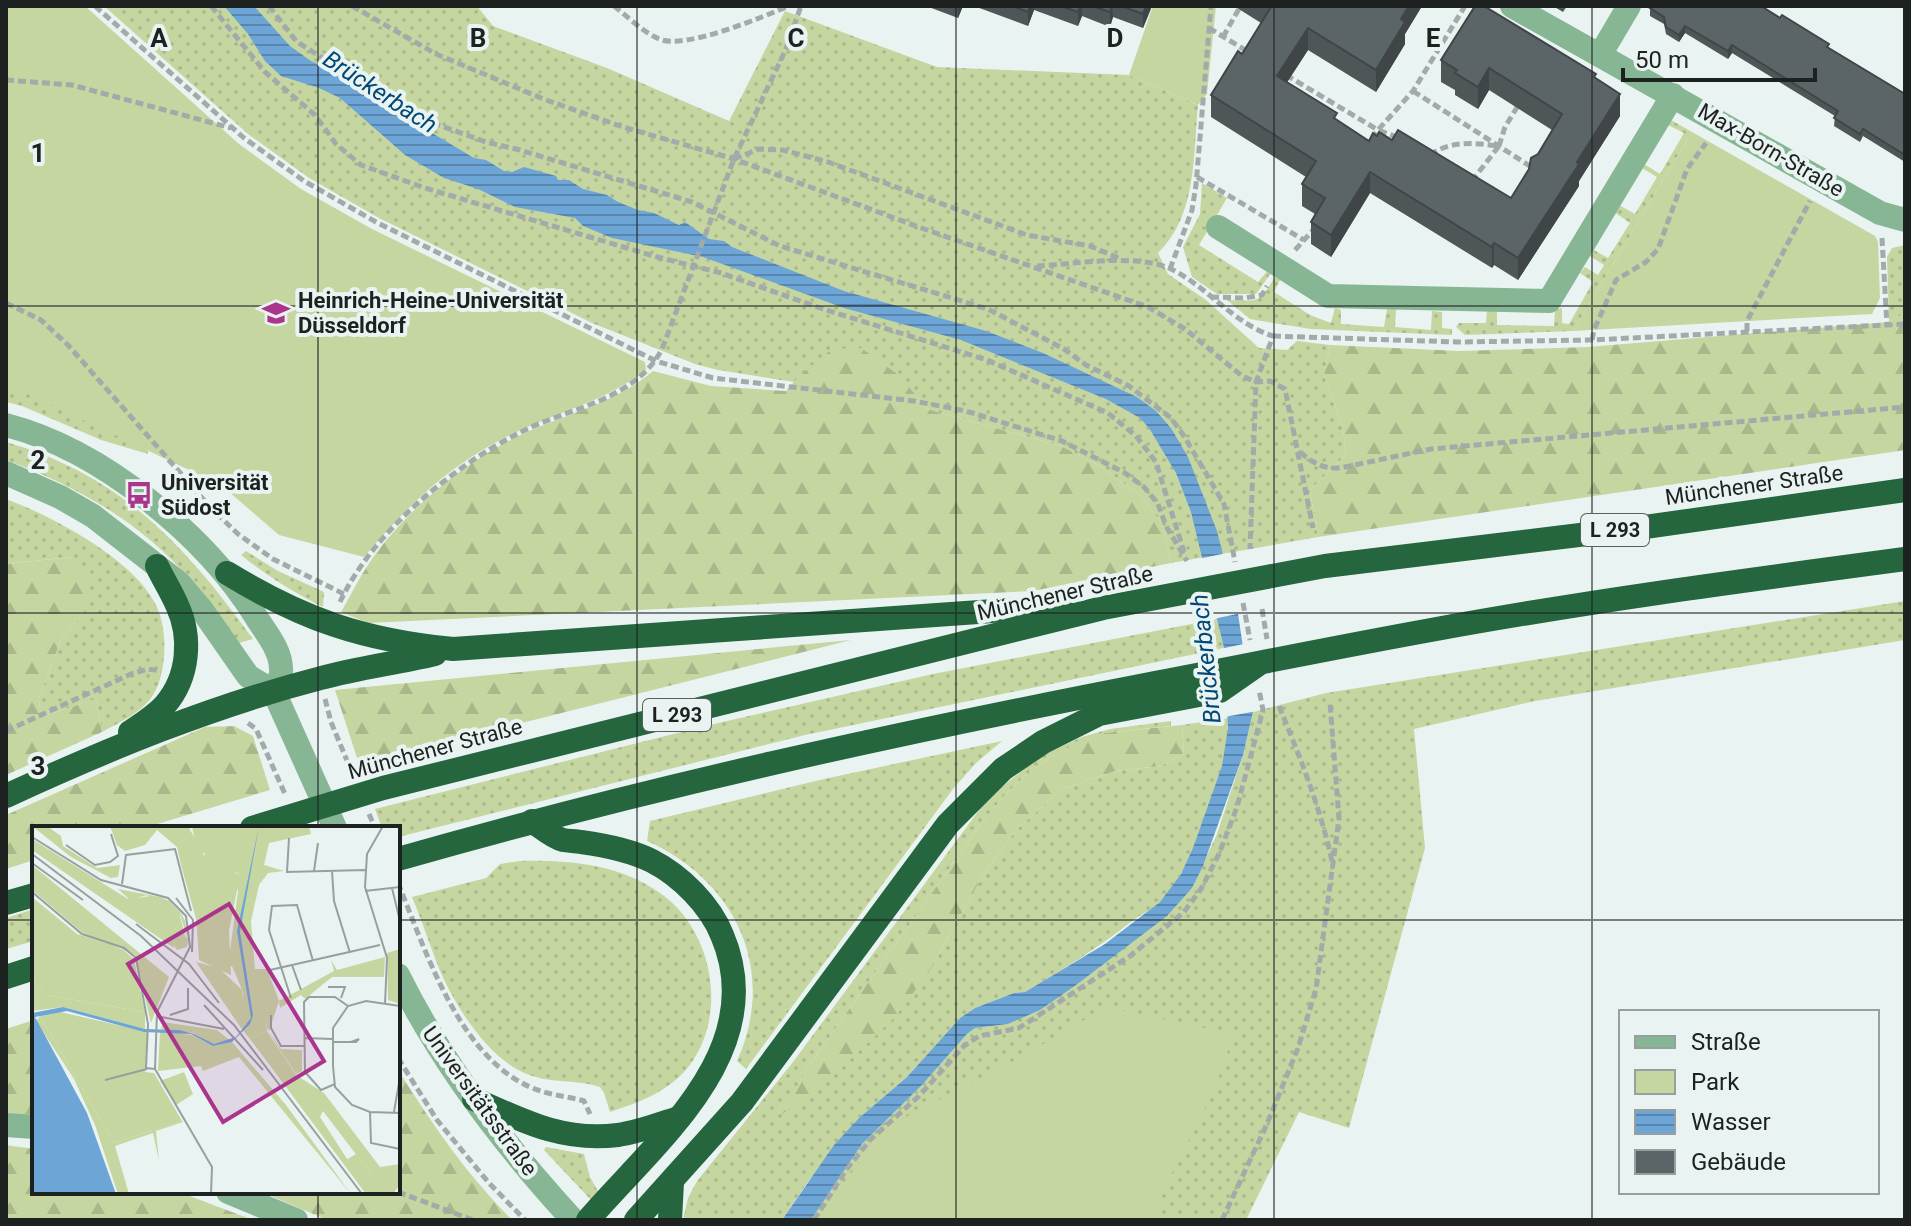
<svg xmlns="http://www.w3.org/2000/svg" width="1911" height="1226" viewBox="0 0 1911 1226" font-family="Roboto,sans-serif">
<style>
.grass{fill:url(#grass-dots)}
.forest{fill:url(#forest-firs)}
.park{fill:#c5d6a0}
.water{fill:url(#water-rules)}
.pier{fill:#e9f4f2}
.lines{fill:none;stroke-linecap:round;stroke-linejoin:round}
.path{stroke:#a2aba9;stroke-width:5;stroke-dasharray:8 4;stroke-linecap:butt}
.minor{stroke:#87b694;stroke-width:24}
.highway{stroke:#25663e;stroke-width:24}
.wall{fill:#4e5658}
.shaded-wall{fill:#404647}
.building{fill:#5b6466;stroke:#404647;stroke-width:2}
.grid{fill:none;stroke:#1d2120;stroke-width:2;stroke-opacity:0.55}
.labels{text-anchor:middle;dominant-baseline:central;stroke-width:8;stroke-linejoin:round;paint-order:stroke}
.shield{fill:#e9f4f2;stroke:#5a605f;stroke-width:2}
.shield-label{font-size:20px;font-weight:bold;fill:#1d2120}
.street-label{font-size:22px;fill:#1d2120;stroke:#e9f4f2}
.poi-label{font-size:22px;font-weight:bold;fill:#1d2120;stroke:#e9f4f2;text-anchor:start}
.water-label{font-size:24px;font-style:italic;fill:#024876;stroke:#e9f4f2}
.inset-road{fill:none;stroke:#97a09e;stroke-width:2}
.view{fill:#ab358c;fill-opacity:0.15;stroke:#ab358c;stroke-width:4}
.inset-edge{fill:none;stroke:#1d2120;stroke-width:4}
.grid-label{font-size:26px;text-anchor:middle;font-weight:bold;fill:#1d2120;stroke:#e9f4f2;stroke-width:8;stroke-linejoin:round;paint-order:stroke}
</style>
<defs>
<pattern id="grass-dots" width="8" height="8" patternUnits="userSpaceOnUse" patternTransform="scale(2)"><rect width="8" height="8" fill="#c5d6a0"/><path d="M2 2h.1M6 6h.1" fill="none" stroke="#a9b78a" stroke-width="1.8" stroke-linecap="round"/></pattern>
<pattern id="forest-firs" width="22" height="20" patternUnits="userSpaceOnUse" patternTransform="scale(2)"><rect width="22" height="20" fill="#c5d6a0"/><path d="M5 1l3.5 6h-7zM16 11l3.5 6h-7z" fill="#a9b78a"/></pattern>
<pattern id="water-rules" width="6" height="5" patternUnits="userSpaceOnUse" patternTransform="scale(2)"><rect width="6" height="5" fill="#6da5d7"/><path d="M0 2.5h6" fill="none" stroke="#5986ae"/></pattern>
</defs>
<rect width="100%" height="100%" fill="#e9f4f2"/>
<g class="grass">
<path d="M104 6H477L493 26 607 68 729 121 785 11 937 67 1129 75 1198 105C1193 157 1197 215 1158 253L1168 274 1206 300 1259 348 1287 350 1297 341 1330 345 1324 375 1343 428 1346 455 1310 490 1318 537 1171 563 1162 524 1141 496 1100 466 1061 446 927 409 900 377 884 366 799 376 794 382 718 370 695 364 592 323 379 218 309 178 248 134Z"/>
<polygon points="1671,120 1692,132 1573,331 1465,335 1456,327 1459,323 1486,323 1487,309 1497,309 1497,325 1554,326 1555,309 1562,308 1562,323 1569,324 1593,282 1580,273 1585,267 1598,275 1604,265 1588,255 1592,249 1608,258 1630,223 1614,212 1619,205 1635,214 1657,177 1642,168 1644,164 1660,174 1684,133 1668,125"/>
<polygon points="1202,183 1227,198 1199,245 1258,282 1268,270 1271,273 1256,294 1217,294 1192,277 1183,247 1200,214"/>
<polygon points="1905,245 1905,313 1889,322 1887,257 1892,248"/>
<path d="M1275 277 1280 280 1274 292 1310 315 1331 323 1335 308 1341 310V324L1384 327 1387 309H1396L1395 327 1431 330 1432 311 1442 312V328L1452 329V335L1311 329 1261 321 1250 319 1227 300C1259 301 1258 304 1275 277Z"/>
<polygon points="6,349 145,440 148,454 101,440 22,406 6,402"/>
<path d="M6 442C121 475 185 545 253 639L239 643C223 622 208 600 190 580 143 523 74 485 6 460Z"/>
<path d="M6 499C52 516 145 564 160 615 164 628 165 643 164 657 160 703 140 712 102 732L96 699 44 716 40 710 39 698 61 640 84 612 71 557 6 564Z"/>
<path d="M246 551 278 571 324 592 323 607C294 593 267 576 241 555Z"/>
<polygon points="1905,601 1905,640 1535,701 1414,729 1425,848 1349,1128 1299,1112 1246,1220 811,1220 862,1144 922,1085 967,1034 975,1028 1008,1024 1192,888 1217,834 1243,755 1253,712 1326,693"/>
<polygon points="1217,619 1224,648 805,735 398,837 398,828 382,828 375,809 701,727 933,674"/>
<path d="M1228 718C1229 768 1196 864 1162 900 1154 909 1141 914 1132 921 1098 948 1062 970 1025 992L1014 993 975 1008 960 1018 907 1077 859 1118 807 1183 782 1220H683L688 1198 697 1181 793 1062 988 798 1042 755 1082 737 1110 729 1171 721V726L1104 733 1050 757 1027 774 1005 795 981 824 808 1067 783 1113 929 972 982 877 1016 830 1062 789 1115 771 1161 766 1184 754 1182 725Z"/>
<path d="M1002 741 976 763 953 789 746 1069 737 1061C778 970 736 881 647 841L650 821 824 779Z"/>
<path d="M520 861C569 860 619 864 660 893 715 931 730 1021 684 1072 663 1094 637 1103 610 1112L604 1093 600 1087C577 1079 551 1084 527 1074 487 1059 451 1000 436 961 428 940 421 918 412 897L486 878 500 864Z"/>
<polygon points="34,909 34,941 6,949 6,918"/>
<polygon points="546,1147 584,1154 590,1177 599,1193 592,1201 544,1150"/>
</g>
<g class="forest">
<polygon points="1905,313 1905,450 1318,537 1310,490 1346,455 1343,428 1324,375 1330,345 1459,351 1588,347 1889,322"/>
<path d="M861 348 900 376 927 409 1061 446 1100 466 1141 496 1162 524 1171 563 1033 591 368 623 341 612C351 595 360 576 372 559 409 507 468 459 527 432 570 413 617 402 653 371L711 386 786 391 799 376 832 349Z"/>
<polygon points="72,557 91,573 84,612 61,640 39,698 40,710 44,716 96,699 102,732 6,775 6,564"/>
<polygon points="851,640 359,764 335,690"/>
<polygon points="1182,725 1184,754 1161,766 1115,771 1062,789 1016,830 982,877 929,972 895,1017 826,1083 782,1114 808,1067 981,824 1005,795 1027,774 1050,757 1077,743 1104,733"/>
<polygon points="234,726 253,736 270,790 144,828 34,828 34,860 6,869 6,815 205,727"/>
<polygon points="34,1020 34,1120 6,1115 6,1029"/>
<path d="M398 1070C432 1124 467 1175 512 1220H327L262 1192H398Z"/>
<polygon points="6,1145 34,1149 34,1192 179,1192 253,1220 6,1220"/>
</g>
<g class="park">
<path d="M6 6H85L239 144 301 189 372 229 645 362 646 370C610 398 566 410 525 428 456 459 412 500 364 557L279 535 221 485 30 395 6 391Z"/>
<polygon points="1153,6 1216,6 1207,94 1198,105 1129,75"/>
<polygon points="1692,132 1875,236 1878,242 1880,298 1872,314 1573,331"/>
<polygon points="1106,1007 1234,1034 1214,1091 1171,1175 1151,1220 819,1220 831,1199 866,1154 902,1119 1023,1056"/>
</g>
<polygon class="water" points="224,6 254,6 290,46 311,61 352,80 402,115 474,158 486,160 504,171 512,172 524,167 556,176 558,180 569,180 583,189 607,195 618,202 638,210 654,213 679,225 685,222 709,239 724,241 732,247 844,291 986,331 1043,353 1137,397 1156,411 1171,428 1188,457 1217,531 1238,614 1253,712 1243,755 1203,866 1192,888 1167,916 1076,985 1040,1010 1008,1024 975,1028 967,1034 922,1085 862,1144 811,1220 782,1220 834,1145 859,1118 907,1077 960,1018 975,1008 1014,993 1025,992 1105,944 1160,902 1181,874 1193,848 1222,766 1228,728 1224,648 1191,512 1176,473 1149,428 1140,418 1106,399 961,340 844,308 703,257 612,238 583,226 575,218 515,207 478,189 444,178 405,155 340,98 319,88 281,76 265,61 248,34"/>
<g class="pier">
<polygon points="1227,553 1242,613 1213,619 1198,559"/>
<polygon points="1248,643 1257,711 1224,717 1220,649"/>
</g>
<g class="lines">
<g class="path">
<polyline points="95,6 244,138 304,181 376,222 656,361 713,378 914,401 966,411 1062,441 1125,473 1144,487 1158,504 1166,526 1187,561"/>
<polyline points="211,6 265,72 315,115 336,144 361,165 425,188 657,257 721,273 823,309 987,360 1108,413 1136,436 1156,462 1184,552"/>
<polyline points="269,6 296,41 411,115 486,142 520,150 692,202 780,246 988,309 1064,349 1086,365 1129,386 1171,418 1184,436 1224,504 1235,562"/>
<polyline points="352,6 436,54 546,100 623,127 734,159 927,230 1148,307 1185,329 1242,376 1256,382 1270,381 1285,389 1313,528"/>
<path d="M614 6C628 17 643 32 659 39 685 50 762 17 789 6"/>
<polyline points="1209,28 1250,53"/>
<polyline points="1223,37 1240,7"/>
<polyline points="1286,75 1378,130 1413,91 1465,6"/>
<polyline points="6,80 72,85 231,128"/>
<polyline points="1413,91 1533,168"/>
<polyline points="1372,139 1378,130 1399,138"/>
<polyline points="1499,146 1505,127 1519,104"/>
<path d="M1430 155C1451 140 1475 143 1499 146L1471 182"/>
<polyline points="734,159 759,149 783,150 828,162 1027,235 1090,246 1121,259"/>
<polyline points="1197,177 1304,240"/>
<polyline points="1882,238 1887,326"/>
<polyline points="1295,250 1315,228"/>
<path d="M1037 266C1075 264 1136 253 1171 269 1208 287 1234 324 1273 336L1256 382 1250 549"/>
<polyline points="1170,269 1192,210 1196,185 1211,6"/>
<polyline points="1211,297 1245,298 1262,295 1267,286"/>
<polyline points="6,303 41,320 68,345 211,508 238,534 273,559 344,594"/>
<polyline points="1747,331 1747,321 1810,201"/>
<polyline points="1273,336 1457,342 1592,340 1905,324"/>
<polyline points="1592,340 1594,330 1616,280 1646,262 1658,249 1687,169 1706,143"/>
<path d="M1300 452C1313 463 1323 469 1340 468L1431 449 1905 407"/>
<path d="M340 602C372 533 452 467 519 433 567 408 635 401 662 349L734 159 785 51 801 6"/>
<polyline points="1243,603 1250,640"/>
<polyline points="1262,609 1267,639"/>
<polyline points="1199,623 1203,649"/>
<polyline points="325,699 331,722 353,775"/>
<path d="M1279 706C1300 757 1320 807 1332 861"/>
<polyline points="248,723 256,729 285,794"/>
<polyline points="6,731 131,674 148,669 161,671"/>
<polyline points="369,814 375,828"/>
<path d="M398 883C426 951 458 1055 530 1087 548 1095 566 1096 584 1101L590 1114"/>
<polyline points="398,1058 437,1120 489,1183 525,1220"/>
<polyline points="398,1192 473,1220"/>
<polyline points="814,1220 846,1170 870,1140 919,1096 964,1046 979,1036 1019,1028 1130,956 1184,912 1201,889 1219,854 1237,807 1263,710 1259,690"/>
<polyline points="1222,1220 1267,1124 1298,1048 1316,989 1339,819 1330,703"/>
</g>
<g class="minor">
<polyline points="1512,6 1880,213 1905,220"/>
<polyline points="1600,55 1629,6"/>
<polyline points="1218,227 1328,296 1549,301 1673,95"/>
<path d="M6 425C102 450 207 536 258 620 267 634 281 651 281 669 282 676 277 685 274 692"/>
<polyline points="6,473 60,497 93,516 179,583 202,610 248,676 274,692 335,828"/>
<path d="M398 975C443 1066 505 1146 573 1220"/>
<polyline points="6,1125 34,1127"/>
<polyline points="228,1192 296,1220"/>
</g>
<g class="highway">
<path d="M227 573C304 620 363 640 453 649L1065 606"/>
<path d="M130 732C142 724 155 716 165 705 189 677 192 637 177 605 171 591 163 579 157 566"/>
<path d="M6 796C108 749 212 706 321 678 358 668 397 663 435 654"/>
<path d="M532 821C541 827 552 837 563 840 569 841 575 841 581 842 603 845 632 851 652 861 681 876 710 905 722 935 772 1051 654 1143 588 1220"/>
<polyline points="252,828 383,788 1103,608 1325,566 1645,527 1905,490"/>
<path d="M398 859C646 788 897 733 1150 684 1244 666 1337 647 1431 630 1588 601 1747 580 1905 559"/>
<polyline points="6,903 34,895"/>
<polyline points="6,977 34,968"/>
<path d="M474 1099C523 1121 563 1142 618 1135 639 1132 659 1124 679 1118"/>
<polyline points="636,1220 742,1102 948,824 1003,769 1043,742 1099,714 1220,691 1256,666"/>
<polyline points="670,1220 672,1182"/>
</g>
</g>
<g class="wall">
<polygon points="926,6 963,6 958,18"/>
<polygon points="974,6 1152,6 1143,28 1113,17 1110,27 1082,16 1078,26 1034,10 1028,26"/>
<polygon points="1234,6 1422,6 1405,34 1405,44 1376,92 1308,50 1287,82 1337,120 1369,141 1377,136 1392,140 1511,198 1552,130 1489,90 1478,109 1455,95 1455,90 1441,82 1441,60 1596,78 1620,116 1579,181 1579,186 1518,280 1494,265 1492,268 1370,193 1331,257 1311,244 1311,222 1315,214 1302,206 1302,184 1306,177 1211,117 1211,95 1242,54 1261,23"/>
<polygon points="1553,6 1567,6 1563,12"/>
<polygon points="1650,8 1829,48 1905,94 1905,162 1863,136 1860,142 1834,126 1835,116 1732,53 1728,59 1685,33 1679,42 1666,34 1664,24 1650,16"/>
</g>
<g class="shaded-wall">
<polygon points="958,6 963,6 958,18"/>
<polygon points="1030,6 1034,6 1034,10 1028,26 1028,12"/>
<polygon points="1080,6 1082,6 1082,16 1078,26 1078,12"/>
<polygon points="1112,6 1113,17 1110,27 1110,12"/>
<polygon points="1146,6 1152,6 1143,28 1143,14"/>
<polygon points="1409,6 1422,6 1405,34 1405,44 1376,92 1376,70 1401,19"/>
<polygon points="1685,26 1685,33 1679,42 1679,35"/>
<polygon points="1308,28 1308,50 1277,98 1277,76"/>
<polygon points="1732,45 1732,53 1728,59 1728,51"/>
<polygon points="1489,68 1489,90 1478,109 1478,87"/>
<polygon points="1620,94 1620,116 1579,181 1579,186 1518,280 1518,258"/>
<polygon points="1370,172 1370,193 1331,257 1331,235"/>
<polygon points="1494,243 1494,265 1492,268 1492,247"/>
</g>
<g class="building">
<polygon points="1012,6 1030,6 1028,12"/>
<polygon points="1061,6 1080,6 1078,12"/>
<polygon points="1092,6 1112,6 1110,12"/>
<polygon points="1121,6 1146,6 1143,14"/>
<polygon points="1270,6 1409,6 1401,19 1405,22 1376,70 1308,28 1277,76 1337,113 1334,118 1369,141 1373,133 1377,136 1379,132 1392,140 1398,130 1511,198 1529,169 1531,158 1538,154 1562,114 1489,68 1478,87 1455,73 1457,70 1441,60 1475,6 1484,6 1596,74 1594,77 1620,94 1577,162 1579,164 1518,258 1494,243 1492,247 1370,172 1331,235 1311,222 1325,198 1302,184 1316,161 1211,95 1238,51 1242,54 1271,7"/>
<polygon points="1652,6 1761,6 1780,18 1782,15 1829,44 1827,47 1905,94 1905,155 1863,129 1860,134 1834,118 1838,111 1732,45 1728,51 1685,26 1679,35 1666,27 1664,17 1650,8"/>
</g>
<path class="grid" d="M318 6V828M637 6V1220M956 6V1220M1274 6V1220M1592 6V1220M6 306H1905M6 613H1905M6 920H34M398 920H1905M318 1192V1220"/>
<defs>
<g id="university-bare" transform="scale(2.16)"><path d="M0-5L7-2L0 1L-7-2ZM-4 1L0 2.5L4 1V4Q0 6-4 4Z" fill="#ab358c" stroke="#e9f4f2" stroke-width="2.5" paint-order="stroke"/></g>
<g id="bus-bare" transform="scale(2.16)"><path d="M-5-6H5V4H4V6H2V4H-2V6H-4V4H-5ZM-3.5-4V0h7V-4ZM-3.5 1.2v1.5H-2V1.2ZM2 1.2v1.5H3.5V1.2Z" fill="#ab358c" stroke="#e9f4f2" stroke-width="2.5" paint-order="stroke"/></g>
</defs>
<g fill-rule="evenodd">
<use href="#university-bare" x="276" y="313"/>
<use href="#bus-bare" x="139" y="495"/>
</g>
<g class="labels">
<g class="shield">
<rect x="1581" y="514" width="68" height="32" rx="6"/>
<rect x="643" y="699" width="68" height="32" rx="6"/>
</g>
<g class="shield-label">
<text x="1615" y="530">L 293</text>
<text x="677" y="715">L 293</text>
</g>
<g class="street-label">
<text transform="translate(1771 150) rotate(30)">Max-Born-Straße</text>
<text transform="translate(1754 485) rotate(-8)">Münchener Straße</text>
<text transform="translate(1065 593) rotate(-13)">Münchener Straße</text>
<text transform="translate(435 749) rotate(-15)">Münchener Straße</text>
<text transform="translate(480 1101) rotate(54)">Universitätsstraße</text>
</g>
<g class="poi-label">
<text x="298" y="300">Heinrich-Heine-Universität<tspan x="298" dy="25">Düsseldorf</tspan></text>
<text x="161" y="482">Universität<tspan x="161" dy="25">Südost</tspan></text>
</g>
<g class="water-label">
<text transform="translate(380 92) rotate(33)">Brückerbach</text>
<text transform="translate(1206 659) rotate(-96)">Brückerbach</text>
</g>
</g>
<g transform="translate(32 826)">
<rect width="368" height="368" fill="#e9f4f2"/>
<path d="M160 0H277L279 8 237 17 232 39 252 45 236 47 227 59 219 95 223 143H235L247 175 237 205 249 223 270 224H248L235 202 233 192 235 205 218 213 209 202 211 166 200 140 188 142 167 134 164 89 198 125 206 65 201 48H208L170 35 173 28 164 22ZM86 63 128 71 137 75 149 87 153 95 156 116 155 121 145 124 140 117 155 111 148 88 123 84 115 69 98 74ZM0 153 14 169 113 186V203L31 181 0 185ZM8 190 82 317 119 305 89 253 93 251 123 304 150 295 151 296 124 305 127 335 121 307 83 320 97 368H86L63 299 42 253 4 195ZM131 196 185 204 199 215 180 218 161 207 129 203ZM128 205 160 209 181 220 200 216 254 279 319 368 207 231 171 245 169 240 126 245ZM152 246 161 268 144 279 128 255ZM324 328 339 348 329 357 314 334Z" fill="#c5d6a0"/>
<path d="M78 0H156L174 33 149 39 145 21 125 4 113 19 93 25 85 19ZM0 13 96 73 119 70 123 84 147 86 154 114 141 116 142 122 0 24ZM0 39 137 151 119 197 103 129 51 107 0 64ZM0 71 45 108 89 122 102 133 113 186 14 169 0 153ZM164 136 187 142 210 164 213 192 209 202ZM24 185 116 206 113 246 122 247 150 295 123 304 92 251 119 305 82 317 8 190ZM235 205 264 249 292 267 348 341 368 338V358L361 368H334L218 213ZM291 285 339 348 330 356 288 291Z" fill="#c5d6a0" fill-rule="evenodd"/>
<path d="M0 0H15L29 10 31 20 65 42 88 39 86 51 79 52 39 31ZM175 32 208 49 197 105 199 149 169 135 167 127 166 100 149 39ZM368 123V178L356 174 355 127ZM353 131 352 151H300L273 173 269 169 248 182 247 175 302 145 299 134 305 144ZM133 206 148 207 169 219 173 231 133 236ZM248 224H270V245L264 248Z" fill="#c5d6a0"/>
<path d="M227 0 208 106 221 189 218 198 200 216 181 220 159 208 112 206 35 185 3 191 55 287 84 368H0V187L31 181 113 203 147 204 162 208 182 218 204 211 219 192 205 105Z" fill="#6da5d7"/>
<path class="inset-road" d="M351 0 335 28 333 61 355 132 353 178M0 11 69 54 136 72 154 90 158 121 125 186 123 243 180 341 179 368M257 12 255 46 333 44M34 19 63 39 78 36 86 30 79 8M0 28 109 110 202 199 330 368M0 37 51 74M282 45 286 17M300 45 302 75 318 127M90 58 94 29 143 23 159 85M360 62 368 95M333 65 368 61M0 66 50 108 92 122 104 132 116 198 114 242 123 243M144 72 161 94 160 126M104 98 157 138 187 177M260 139 269 164M238 144 348 119M296 161H313L309 172M259 172 237 104 240 80 265 79 281 135M172 179 231 244M368 180 334 175 316 180 301 202V240L303 261 320 279 338 286 368 287M138 189 156 183V162M239 189V202L249 220H272M124 190 192 203M272 212 301 213M301 216H324L327 213 319 216M73 254 115 243M303 258 289 264 273 246 272 176 277 171H303L316 180M338 286 339 317 368 323M362 286 368 251"/>
<path class="view" d="M197 78 292 235 191 296 96 138Z"/>
<rect width="368" height="368" class="inset-edge"/>
</g>
<g class="grid-label">
<text x="159" y="47">A</text>
<text x="478" y="47">B</text>
<text x="796" y="47">C</text>
<text x="1115" y="47">D</text>
<text x="1433" y="47">E</text>
<text x="38" y="162">1</text>
<text x="38" y="469">2</text>
<text x="38" y="775">3</text>
</g>
<rect width="1911" height="1226" fill="none" stroke="#1d2120" stroke-width="16"/>
<rect x="1619" y="1010" width="260" height="184" fill="#e9f4f2" stroke="#97a09e" stroke-width="2"/>
<rect x="1635" y="1036" width="40" height="12" fill="#87b694" stroke="#97a09e" stroke-width="2"/>
<text x="1691" y="1050" font-size="24" fill="#1d2120">Straße</text>
<rect x="1635" y="1070" width="40" height="24" fill="#c5d6a0" stroke="#97a09e" stroke-width="2"/>
<text x="1691" y="1090" font-size="24" fill="#1d2120">Park</text>
<rect x="1635" y="1110" width="40" height="24" fill="url(#water-rules)" stroke="#97a09e" stroke-width="2"/>
<text x="1691" y="1130" font-size="24" fill="#1d2120">Wasser</text>
<rect x="1635" y="1150" width="40" height="24" fill="#5b6466" stroke="#97a09e" stroke-width="2"/>
<text x="1691" y="1170" font-size="24" fill="#1d2120">Gebäude</text>
<path d="M1623 68v12h192v-12" fill="none" stroke="#1d2120" stroke-width="4"/>
<text x="1635" y="68" font-size="24" fill="#1d2120" stroke="#e9f4f2" stroke-width="6" paint-order="stroke">50 m</text>
</svg>
